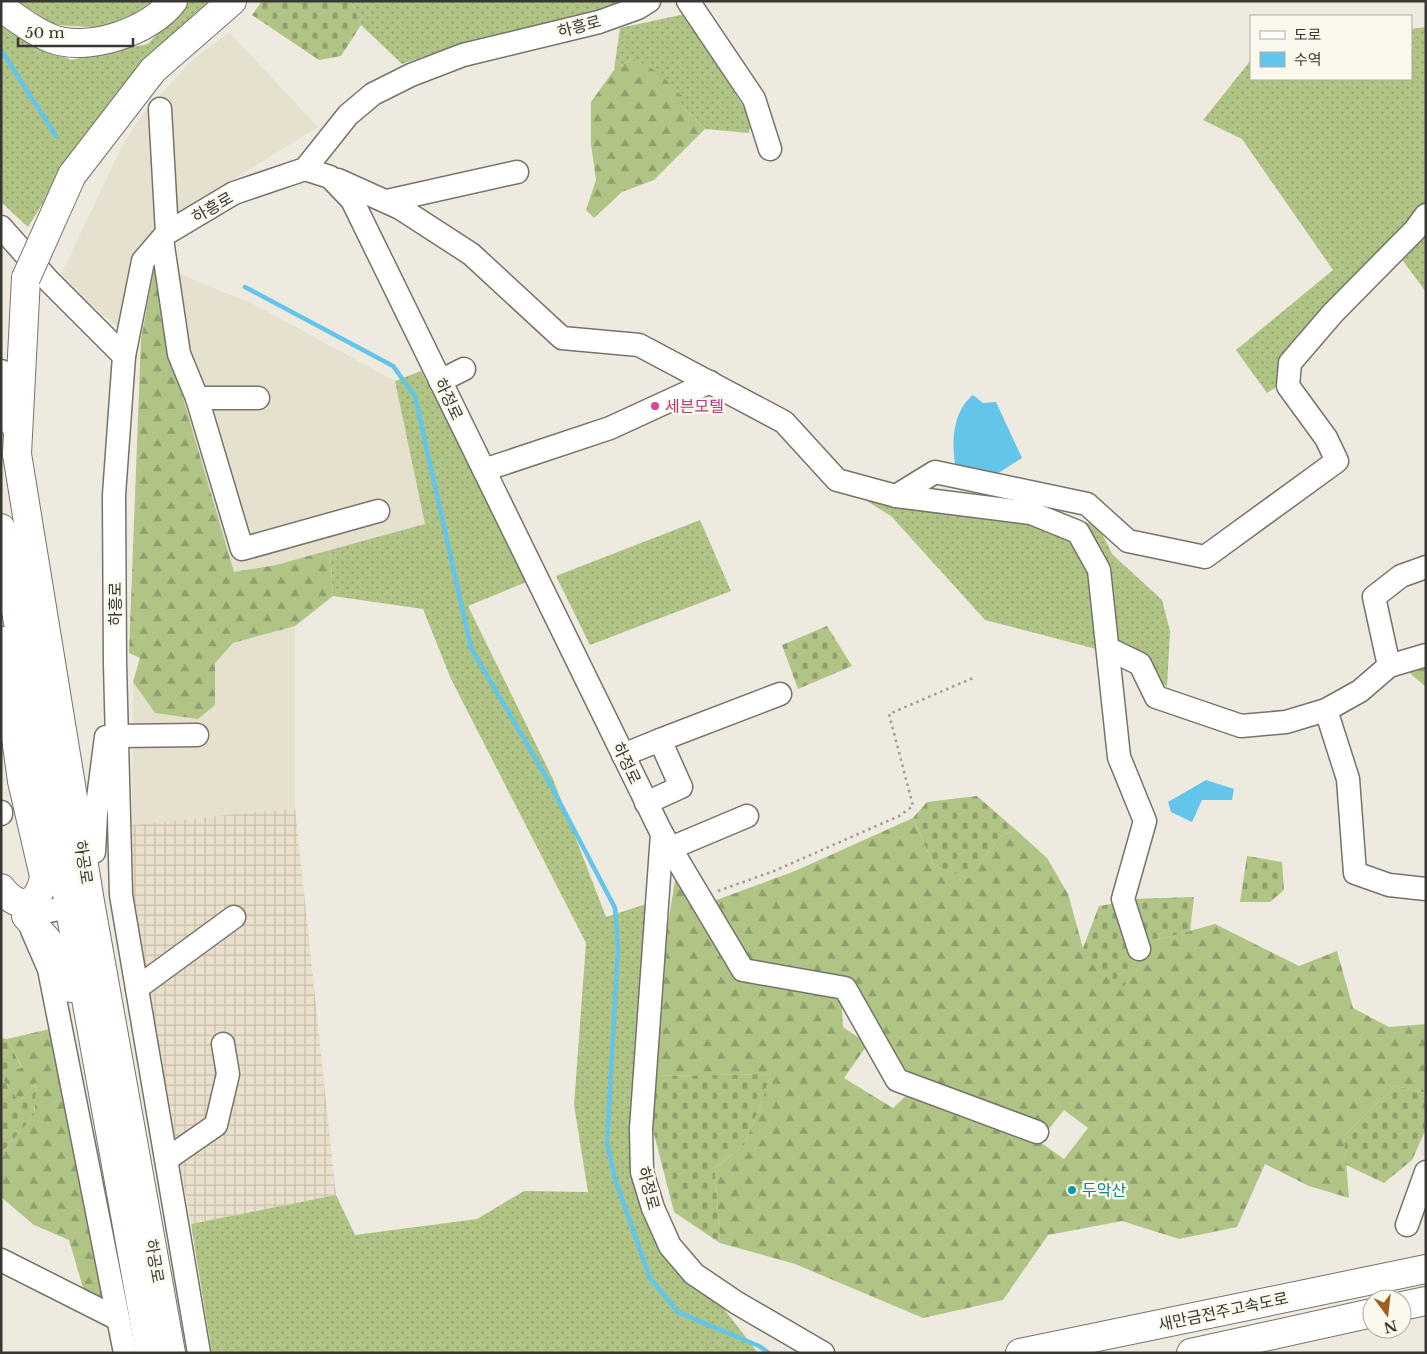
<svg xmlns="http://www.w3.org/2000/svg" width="1427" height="1354" viewBox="0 0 1427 1354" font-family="'Libre Baskerville','Noto Sans KR',serif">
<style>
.built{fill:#e6e0ce}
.industrial{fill:url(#industrial-grid)}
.grass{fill:url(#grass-dots)}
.forest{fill:url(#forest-firs)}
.cemetery{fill:url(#cemetery-stones)}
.water{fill:#64c5eb}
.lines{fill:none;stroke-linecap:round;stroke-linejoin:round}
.stream{stroke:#64c5eb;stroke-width:4.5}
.minor-casing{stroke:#77736a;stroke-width:25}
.major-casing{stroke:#77736a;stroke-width:30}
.highway-casing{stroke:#77736a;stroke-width:30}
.path{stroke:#9f9c94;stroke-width:2.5;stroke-dasharray:2.5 4;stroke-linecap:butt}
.minor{stroke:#fff;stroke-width:22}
.major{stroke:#fff;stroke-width:28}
.highway{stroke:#fff;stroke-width:28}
.highway-bridge-casing{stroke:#77736a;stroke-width:30;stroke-linecap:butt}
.highway-bridge{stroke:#fff;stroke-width:28}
.hotel-dot{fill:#d1479c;stroke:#fbf8ed;stroke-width:2}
.culture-dot{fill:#0f9aa8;stroke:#fbf8ed;stroke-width:2}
.labels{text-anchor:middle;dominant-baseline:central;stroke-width:5;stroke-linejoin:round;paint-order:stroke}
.street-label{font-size:16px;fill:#383732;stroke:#fbf8ed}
.hotel-label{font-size:16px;fill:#b23c85;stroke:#fbf8ed;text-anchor:start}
.culture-label{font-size:16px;fill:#0d838f;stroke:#fbf8ed;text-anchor:start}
</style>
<defs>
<pattern id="industrial-grid" width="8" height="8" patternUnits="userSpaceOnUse" patternTransform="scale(1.25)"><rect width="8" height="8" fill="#eadfcb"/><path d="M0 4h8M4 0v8" fill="none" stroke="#c9c0af"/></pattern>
<pattern id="grass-dots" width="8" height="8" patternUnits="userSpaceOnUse" patternTransform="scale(1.25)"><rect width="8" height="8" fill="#afc485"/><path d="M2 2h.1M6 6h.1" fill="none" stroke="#8fa06d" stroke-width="1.8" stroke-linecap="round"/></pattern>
<pattern id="forest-firs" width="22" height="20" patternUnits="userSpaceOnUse" patternTransform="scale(1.25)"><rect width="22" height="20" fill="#afc485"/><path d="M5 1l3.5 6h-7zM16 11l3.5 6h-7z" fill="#8fa06d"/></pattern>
<pattern id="cemetery-stones" width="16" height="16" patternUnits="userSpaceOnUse" patternTransform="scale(1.25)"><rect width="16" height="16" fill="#afc485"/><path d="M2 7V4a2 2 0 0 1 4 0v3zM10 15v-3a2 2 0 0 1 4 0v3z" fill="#8fa06d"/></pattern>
</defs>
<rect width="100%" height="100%" fill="#eeeadf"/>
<g class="built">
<polygon points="229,32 318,127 153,229 117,326 59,279 122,146 142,115 190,62"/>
<polygon points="155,264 253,304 395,381 426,525 276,565 234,572 178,381"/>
<polygon points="295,626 295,808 132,825 133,682 155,713 215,705 215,662 233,643"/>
</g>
<polygon class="industrial" points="295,808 336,1195 191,1224 131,900 132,825"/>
<g class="grass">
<polygon points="18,1 161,1 106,28 54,25"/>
<polygon points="187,1 217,1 195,13 82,140 28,227 1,202 1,20 12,30 71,60 148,44"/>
<polygon points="351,1 624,1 613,7 472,40 402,64 361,25"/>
<polygon points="685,14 751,119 749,133 705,129 632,59 614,70 620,28"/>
<polygon points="1426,27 1426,292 1401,258 1278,386 1267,393 1236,350 1333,270 1242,139 1203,120 1251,60 1251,79 1411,79 1411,29"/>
<polygon points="421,371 531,580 468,606 553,779 606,917 646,904 632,1179 668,1261 707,1287 758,1353 212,1353 191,1224 336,1195 355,1235 477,1219 524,1191 588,1192 574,1105 586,943 451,679 423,609 333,596 330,550 425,524 395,381"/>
<polygon points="931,490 1098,525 1112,554 1162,600 1170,631 1167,687 1126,647 1096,649 985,620 891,516 859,496"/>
<polygon points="700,520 731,591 590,645 556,576"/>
</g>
<g class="forest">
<polygon points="632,59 658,72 682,96 682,107 705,129 654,180 622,192 594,218 586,210 596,180 591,144 591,102 614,70"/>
<polygon points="155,264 178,381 234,572 276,565 330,550 333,596 295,626 233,643 215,663 215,705 198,719 155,713 133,682 140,658 129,653 141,339"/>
<polygon points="1426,664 1426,687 1406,670"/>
<polygon points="913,818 934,866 968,878 1001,836 1016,830 1047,858 1068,894 1083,948 1105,968 1139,958 1150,942 1215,924 1299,966 1337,951 1353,1008 1389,1027 1426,1024 1426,1093 1395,1086 1344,1136 1349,1198 1309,1186 1265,1164 1237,1227 1179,1239 1122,1221 1048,1235 1003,1300 923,1318 795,1264 720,1243 715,1168 744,1145 761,1104 769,1074 656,1076 659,980 676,874 743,974 841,995 843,1027 868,1044 844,1078 893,1108 908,1094 1029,1134 1064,1159 1088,1128 1064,1110 1048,1130 901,1075 852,984 749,964 711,902 795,871"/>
<polygon points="54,1028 106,1299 84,1291 69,1240 34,1225 1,1197 1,1154 34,1115 37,1082 19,1101 1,1077 1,1073 22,1067 7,1039"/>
</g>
<g class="cemetery">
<polygon points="262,1 351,1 361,25 341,56 319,60 252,15"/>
<polygon points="827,626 852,666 798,689 782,645"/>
<polygon points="977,796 1016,830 1001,836 968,878 934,866 913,818 927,802"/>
<polygon points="1247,856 1282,862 1284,890 1270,902 1240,902"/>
<polygon points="1194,897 1190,931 1150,942 1138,922 1132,899"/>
<polygon points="1117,903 1139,958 1124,986 1111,982 1083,948 1099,906"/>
<polygon points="1,1038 7,1039 22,1068 1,1073"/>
<polygon points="770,1074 761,1104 744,1145 715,1168 720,1243 674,1212 653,1130 656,1076"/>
<polygon points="1,1077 19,1101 37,1082 34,1115 1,1154"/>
<polygon points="1395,1086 1426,1093 1426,1129 1412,1160 1384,1183 1346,1165 1344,1136"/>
</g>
<g class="water">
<path d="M973 395 983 403 996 402 1022 458 995 475 956 470C951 444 952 412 973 395Z"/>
<polygon points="1206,780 1234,789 1232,800 1202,800 1192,822 1171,812 1168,802"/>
</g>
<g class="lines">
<g class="stream">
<polyline points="1,50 56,136"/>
<polyline points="245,287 393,366 415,396 471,648 548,780 615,908 618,948 607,1144 615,1179 650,1278 678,1312 759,1346 769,1353"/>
</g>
<g class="minor-casing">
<g id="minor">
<polyline points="688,1 754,99 770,149"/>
<polyline points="160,109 167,233"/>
<polyline points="305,169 330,177 352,200 662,834 641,1129 642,1172 653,1208 670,1246 694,1274 737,1303 823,1353"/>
<polyline points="338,180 400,208 471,254 562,338 639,345 784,422 837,480 896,496 1031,513 1078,532 1099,570 1119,757 1145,821 1123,899 1139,949"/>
<polyline points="387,201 517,172"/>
<polyline points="1,227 49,281 124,356"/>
<polyline points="162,239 179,354 197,398 258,398"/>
<polyline points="1,371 12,426"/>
<polyline points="440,381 464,369"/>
<polyline points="197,398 242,549 378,511"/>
<polyline points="484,470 610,428 710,382"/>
<polyline points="896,496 935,472 1087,504 1128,541 1205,557 1337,461 1326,438 1288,386 1290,363 1333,313 1415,230 1426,215"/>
<polyline points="1109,649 1140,664 1156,697 1241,726 1286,722 1326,710 1360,691 1389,666 1374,597 1401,576 1426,567"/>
<polyline points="1389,666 1426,655"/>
<polyline points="1326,710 1348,779 1355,873 1389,885 1426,889"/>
<polyline points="117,736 197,735"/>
<polyline points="623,755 660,740"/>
<polyline points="646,803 681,787 660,740 780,694"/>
<polyline points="1,812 1,814"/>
<polyline points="662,834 743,970 845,988 897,1080 1037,1132"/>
<polyline points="671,848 747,816"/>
<polyline points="83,855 94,852 96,814 106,737"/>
<polyline points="26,916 86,903"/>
<polyline points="32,930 49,969 125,1353"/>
<polyline points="137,988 234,917"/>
<polyline points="167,1159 216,1125 228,1074 223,1044"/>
<polyline points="1407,1225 1426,1172"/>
<polyline points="1,1260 118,1319"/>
<polyline points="199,1353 121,895 115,664 114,495 124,356 143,261 167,233 234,193 305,169 348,115 373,94 411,75 463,55 599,22 638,8 649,1"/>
</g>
</g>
<g class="major-casing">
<g id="major">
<polyline points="17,454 90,902 171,1353"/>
<polyline points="1,528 150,1353"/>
<path d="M1 888C20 913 40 905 44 876L22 781 11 702 5 641"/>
<polyline points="26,916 63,958 71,988"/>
</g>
</g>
<g class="highway-casing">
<g id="highway">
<path d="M1 7C16 18 33 31 50 38 86 53 150 32 173 1"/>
<polyline points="72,175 153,70 232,1"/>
<polyline points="17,454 26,278"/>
<polyline points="1402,1306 1426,1301"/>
<polyline points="1020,1353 1426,1269"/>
<polyline points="1191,1353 1372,1313"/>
</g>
</g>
<polyline class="path" points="718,891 774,871 899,816 913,806 889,714 973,678"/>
<use href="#minor" class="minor"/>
<use href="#major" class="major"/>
<use href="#highway" class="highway"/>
<g class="highway-bridge-casing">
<polyline id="highway-bridge" points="26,278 72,175"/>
</g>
<use href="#highway-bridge" class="highway-bridge"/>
</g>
<circle class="hotel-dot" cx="655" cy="406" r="5"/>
<circle class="culture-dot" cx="1072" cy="1190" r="5"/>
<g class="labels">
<g class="street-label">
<text transform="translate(579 26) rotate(-15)">하흥로</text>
<text transform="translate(212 207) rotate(-30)">하흥로</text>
<text transform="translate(449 399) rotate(64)">하정로</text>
<text transform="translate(115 604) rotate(-90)">하흥로</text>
<text transform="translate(627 763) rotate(64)">하정로</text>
<text transform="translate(84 862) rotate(81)">하공로</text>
<text transform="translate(649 1188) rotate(75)">하정로</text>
<text transform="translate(155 1261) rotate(80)">하공로</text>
<text transform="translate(1223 1311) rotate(-12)">새만금전주고속도로</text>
</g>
<g class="hotel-label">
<text x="665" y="406">세븐모텔</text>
</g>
<g class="culture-label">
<text x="1082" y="1190">두악산</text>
</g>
</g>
<rect width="1427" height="1354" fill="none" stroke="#383732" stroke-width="5"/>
<rect x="1250" y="15" width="162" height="65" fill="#fbf8ed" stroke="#adaba2"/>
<rect x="1260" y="31" width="25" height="8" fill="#ffffff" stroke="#adaba2"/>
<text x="1294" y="40" font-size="15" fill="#383732">도로</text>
<rect x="1260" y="52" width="25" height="15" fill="#64c5eb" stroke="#adaba2"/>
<text x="1294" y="65" font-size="15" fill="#383732">수역</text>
<g transform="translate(1387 1314) rotate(165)"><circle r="24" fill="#fbf8ed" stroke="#adaba2"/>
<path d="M0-4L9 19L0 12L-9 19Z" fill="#9b621f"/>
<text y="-8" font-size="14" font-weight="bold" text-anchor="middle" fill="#383732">N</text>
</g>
<path d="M18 38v8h115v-8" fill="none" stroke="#383732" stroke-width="2.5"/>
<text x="25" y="38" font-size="15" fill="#383732" stroke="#fbf8ed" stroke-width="4" paint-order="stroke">50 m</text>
</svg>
